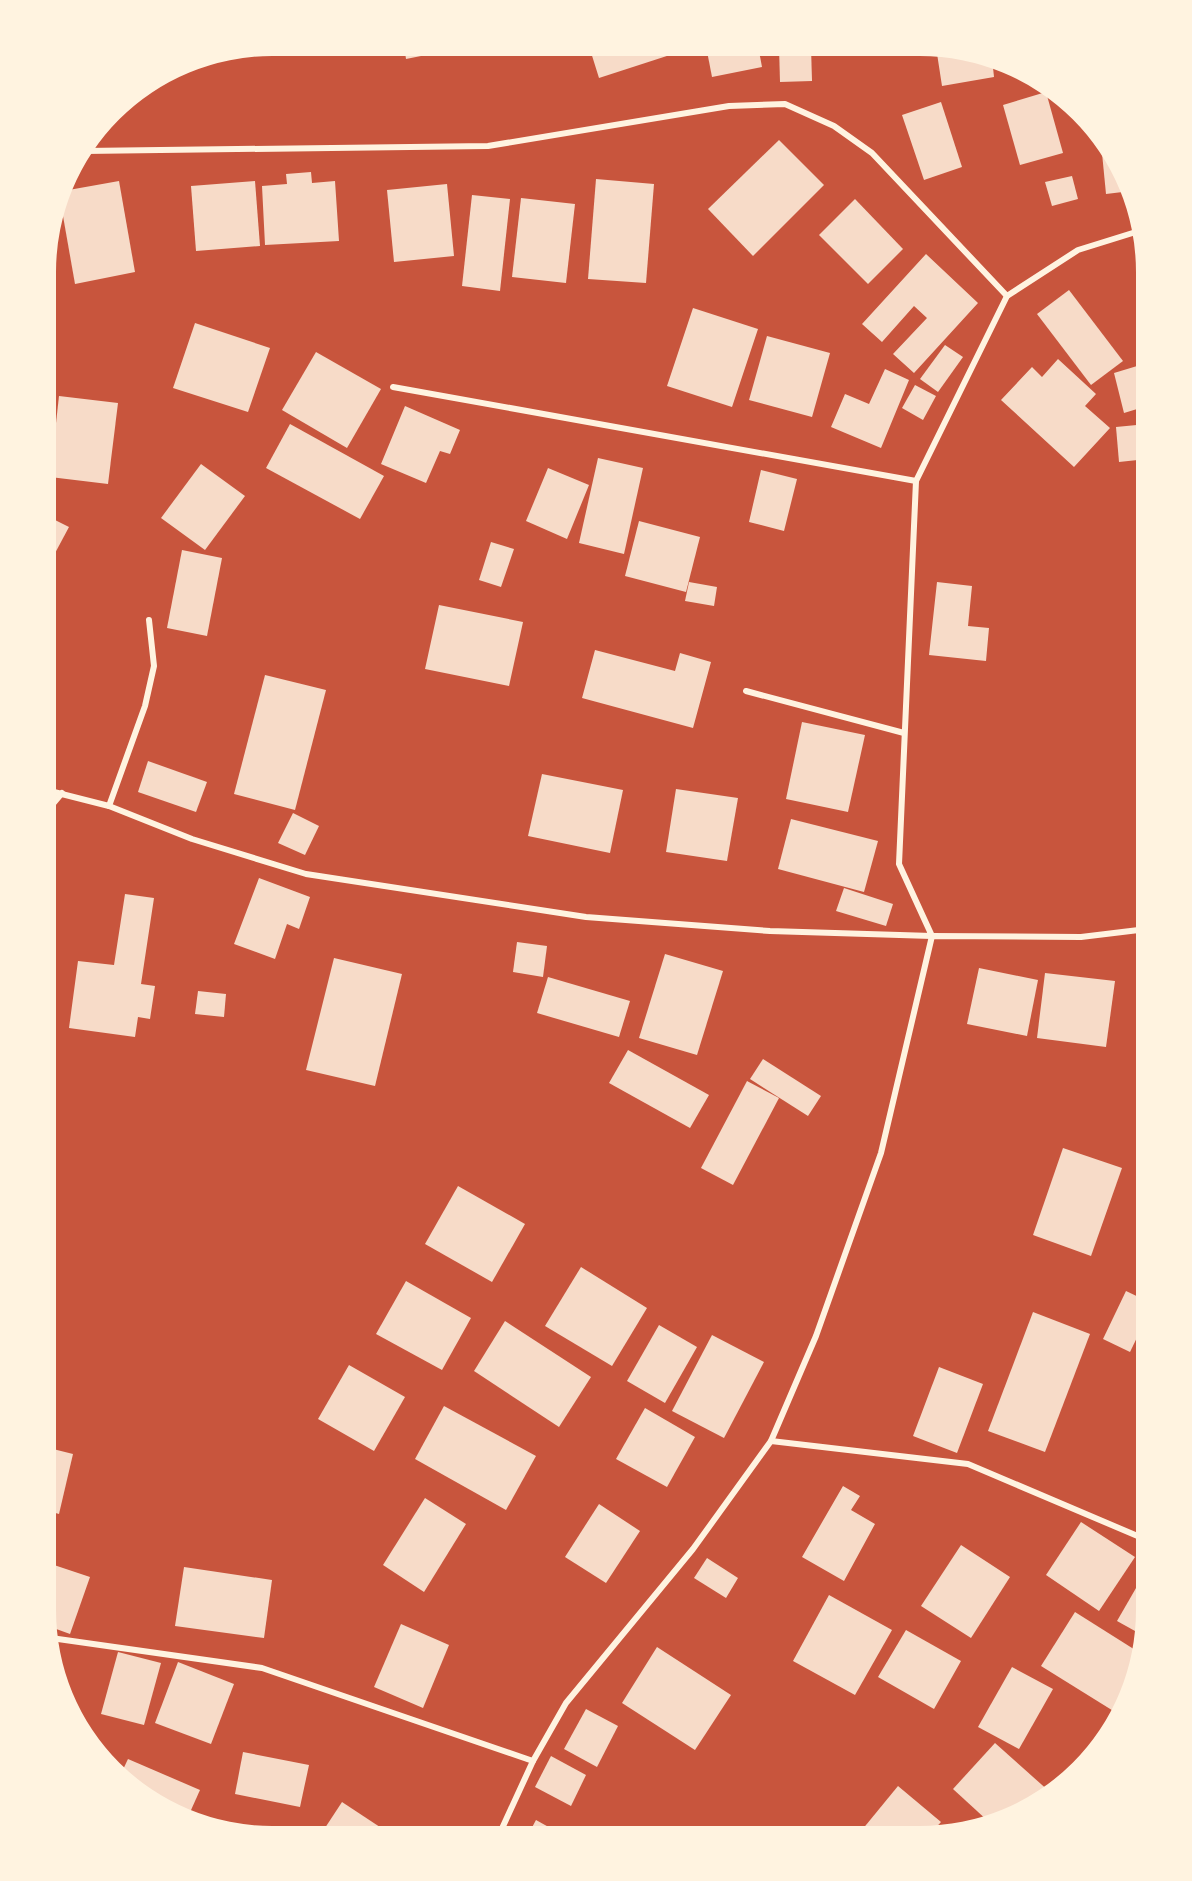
<svg xmlns="http://www.w3.org/2000/svg" width="1192" height="1881" viewBox="0 0 1192 1881" font-family="'Titillium Web',sans-serif">
<style>
.building{fill:#f7dbc8}
.lines{fill:none;stroke-linecap:round;stroke-linejoin:round}
.minor{stroke:#fff3e0;stroke-width:6}
</style>
<rect width="100%" height="100%" fill="#c8553d"/>
<g class="building">
<polygon points="404,45 466,46 466,47 406,59"/>
<polygon points="589,46 671,46 673,54 599,78"/>
<polygon points="706,46 758,46 762,67 712,77"/>
<polygon points="779,46 811,47 812,81 780,82"/>
<polygon points="936,47 950,47 992,58 994,77 942,86"/>
<polygon points="1046,92 1063,153 1020,165 1003,105"/>
<polygon points="941,102 962,167 924,180 902,115"/>
<polygon points="1095,129 1100,133 1108,147 1098,148"/>
<polygon points="779,140 824,185 753,256 708,209"/>
<polygon points="1111,152 1130,185 1131,191 1106,194 1102,153"/>
<polygon points="311,172 312,183 335,181 339,241 265,245 262,186 287,184 286,174"/>
<polygon points="1072,176 1078,199 1052,206 1045,182"/>
<polygon points="596,179 654,184 646,283 588,279"/>
<polygon points="119,181 135,272 75,284 60,199 63,191"/>
<polygon points="255,181 260,246 196,251 191,186"/>
<polygon points="447,184 454,256 394,262 387,190"/>
<polygon points="472,195 510,199 500,291 462,286"/>
<polygon points="521,198 575,204 566,283 512,277"/>
<polygon points="855,199 903,249 868,284 819,235"/>
<polygon points="926,254 978,303 914,373 893,354 927,318 914,306 882,342 862,324"/>
<polygon points="1069,290 1123,361 1091,385 1037,314"/>
<polygon points="693,308 758,329 732,407 667,386"/>
<polygon points="195,323 270,348 248,412 173,388"/>
<polygon points="767,336 830,353 812,417 749,400"/>
<polygon points="945,345 963,357 938,392 920,379"/>
<polygon points="316,352 381,389 347,448 282,410"/>
<polygon points="1058,359 1096,394 1085,406 1110,428 1074,467 1001,400 1032,367 1042,377"/>
<polygon points="1147,363 1147,406 1124,413 1114,373"/>
<polygon points="885,369 909,380 881,448 831,427 845,394 869,404"/>
<polygon points="915,385 936,396 923,420 902,408"/>
<polygon points="59,396 118,403 108,484 50,477"/>
<polygon points="405,406 460,430 450,454 440,451 426,483 381,464"/>
<polygon points="290,424 384,476 360,519 266,468"/>
<polygon points="1147,424 1147,459 1119,462 1116,427"/>
<polygon points="598,458 643,468 624,554 579,543"/>
<polygon points="201,464 245,496 205,550 161,518"/>
<polygon points="548,468 589,485 567,539 526,521"/>
<polygon points="761,470 797,479 784,531 749,522"/>
<polygon points="47,516 69,527 46,570 46,551"/>
<polygon points="639,521 700,537 686,592 625,576"/>
<polygon points="491,542 514,549 501,587 479,580"/>
<polygon points="182,550 222,558 207,636 167,628"/>
<polygon points="689,582 717,587 714,606 685,601"/>
<polygon points="937,582 972,586 968,626 989,628 986,661 929,655"/>
<polygon points="439,605 523,622 509,686 425,669"/>
<polygon points="595,650 675,671 680,653 711,662 693,728 582,698"/>
<polygon points="265,675 326,690 295,810 234,794"/>
<polygon points="802,722 865,735 848,812 786,799"/>
<polygon points="148,761 207,782 196,812 138,792"/>
<polygon points="542,774 623,790 610,853 528,836"/>
<polygon points="676,789 738,798 727,861 666,852"/>
<polygon points="293,813 319,826 305,855 278,843"/>
<polygon points="791,819 878,841 864,892 778,869"/>
<polygon points="259,878 310,897 299,929 287,924 275,959 234,944"/>
<polygon points="844,888 893,904 886,926 836,911"/>
<polygon points="125,894 154,898 141,984 155,986 150,1019 138,1017 135,1037 69,1028 78,961 114,965"/>
<polygon points="517,942 547,946 543,977 513,972"/>
<polygon points="665,954 723,971 697,1055 639,1038"/>
<polygon points="334,958 402,974 375,1086 306,1070"/>
<polygon points="979,968 1038,980 1027,1036 967,1024"/>
<polygon points="1045,973 1115,981 1106,1047 1037,1038"/>
<polygon points="548,977 630,1001 619,1037 537,1013"/>
<polygon points="198,991 226,994 224,1017 195,1014"/>
<polygon points="628,1050 709,1095 690,1128 609,1083"/>
<polygon points="763,1059 821,1096 808,1116 750,1079"/>
<polygon points="747,1081 779,1098 733,1185 701,1168"/>
<polygon points="1063,1148 1122,1168 1091,1256 1033,1235"/>
<polygon points="458,1186 525,1224 492,1282 425,1244"/>
<polygon points="1147,1209 1147,1240 1137,1237"/>
<polygon points="581,1267 647,1308 612,1366 545,1326"/>
<polygon points="406,1281 471,1318 442,1370 376,1334"/>
<polygon points="1126,1291 1147,1301 1147,1317 1130,1352 1103,1339"/>
<polygon points="1033,1312 1090,1334 1045,1452 988,1431"/>
<polygon points="505,1321 591,1377 559,1427 474,1371"/>
<polygon points="659,1325 697,1347 665,1403 627,1381"/>
<polygon points="712,1335 764,1362 724,1438 672,1411"/>
<polygon points="349,1365 405,1397 374,1451 318,1419"/>
<polygon points="939,1367 983,1384 957,1453 913,1436"/>
<polygon points="444,1406 536,1456 506,1510 415,1459"/>
<polygon points="645,1408 695,1437 667,1487 616,1459"/>
<polygon points="1146,1445 1147,1445 1147,1480 1136,1477"/>
<polygon points="45,1447 73,1454 59,1514 45,1510"/>
<polygon points="843,1486 860,1496 851,1510 875,1524 844,1581 802,1557"/>
<polygon points="425,1498 466,1524 424,1592 383,1565"/>
<polygon points="599,1504 640,1531 606,1583 565,1557"/>
<polygon points="1081,1522 1135,1557 1099,1611 1046,1575"/>
<polygon points="961,1545 1010,1577 971,1638 921,1606"/>
<polygon points="707,1558 738,1578 726,1598 694,1578"/>
<polygon points="45,1562 90,1577 70,1634 48,1626 45,1609"/>
<polygon points="184,1567 272,1580 264,1638 175,1626"/>
<polygon points="1147,1569 1146,1624 1144,1636 1117,1621"/>
<polygon points="829,1595 892,1630 855,1695 793,1661"/>
<polygon points="1075,1612 1140,1653 1133,1684 1115,1712 1041,1666"/>
<polygon points="401,1624 449,1645 423,1708 374,1687"/>
<polygon points="906,1630 961,1661 934,1709 878,1677"/>
<polygon points="657,1647 731,1695 695,1750 622,1703"/>
<polygon points="118,1652 161,1663 144,1725 101,1714"/>
<polygon points="178,1662 234,1684 211,1744 155,1723"/>
<polygon points="1012,1667 1053,1689 1019,1749 978,1727"/>
<polygon points="586,1709 618,1726 597,1767 564,1749"/>
<polygon points="995,1743 1051,1793 1007,1819 989,1822 953,1789"/>
<polygon points="243,1752 309,1765 300,1807 235,1794"/>
<polygon points="551,1756 586,1775 571,1806 535,1787"/>
<polygon points="128,1759 200,1790 187,1819 134,1789 120,1776"/>
<polygon points="898,1786 941,1822 930,1834 921,1836 857,1836"/>
<polygon points="342,1802 392,1835 321,1834"/>
<polygon points="536,1820 563,1835 528,1835"/>
</g>
<g class="lines">
<g class="minor">
<polyline points="84,151 488,146 729,106 785,104 834,126 872,153 1007,296"/>
<polyline points="393,387 916,481"/>
<polyline points="746,691 904,733"/>
<polyline points="46,790 109,806 192,839 306,874 586,917 770,931 932,936 899,864 916,481 1007,296 1078,250 1139,231"/>
<polyline points="109,806 145,706 154,666 149,620"/>
<polyline points="46,812 62,793"/>
<polyline points="771,1441 968,1464 1147,1540"/>
<polyline points="51,1638 262,1668 533,1761"/>
<polyline points="499,1835 533,1761 566,1703 693,1549 771,1441 816,1336 881,1153 932,936 1081,937 1147,929"/>
</g>
</g>
<path d="M0 0H1192V1881H0ZM272 56H920A216 216 0 0 1 1136 272V1610A216 216 0 0 1 920 1826H272A216 216 0 0 1 56 1610V272A216 216 0 0 1 272 56Z" fill="#fff3e0" fill-rule="evenodd"/>
</svg>
